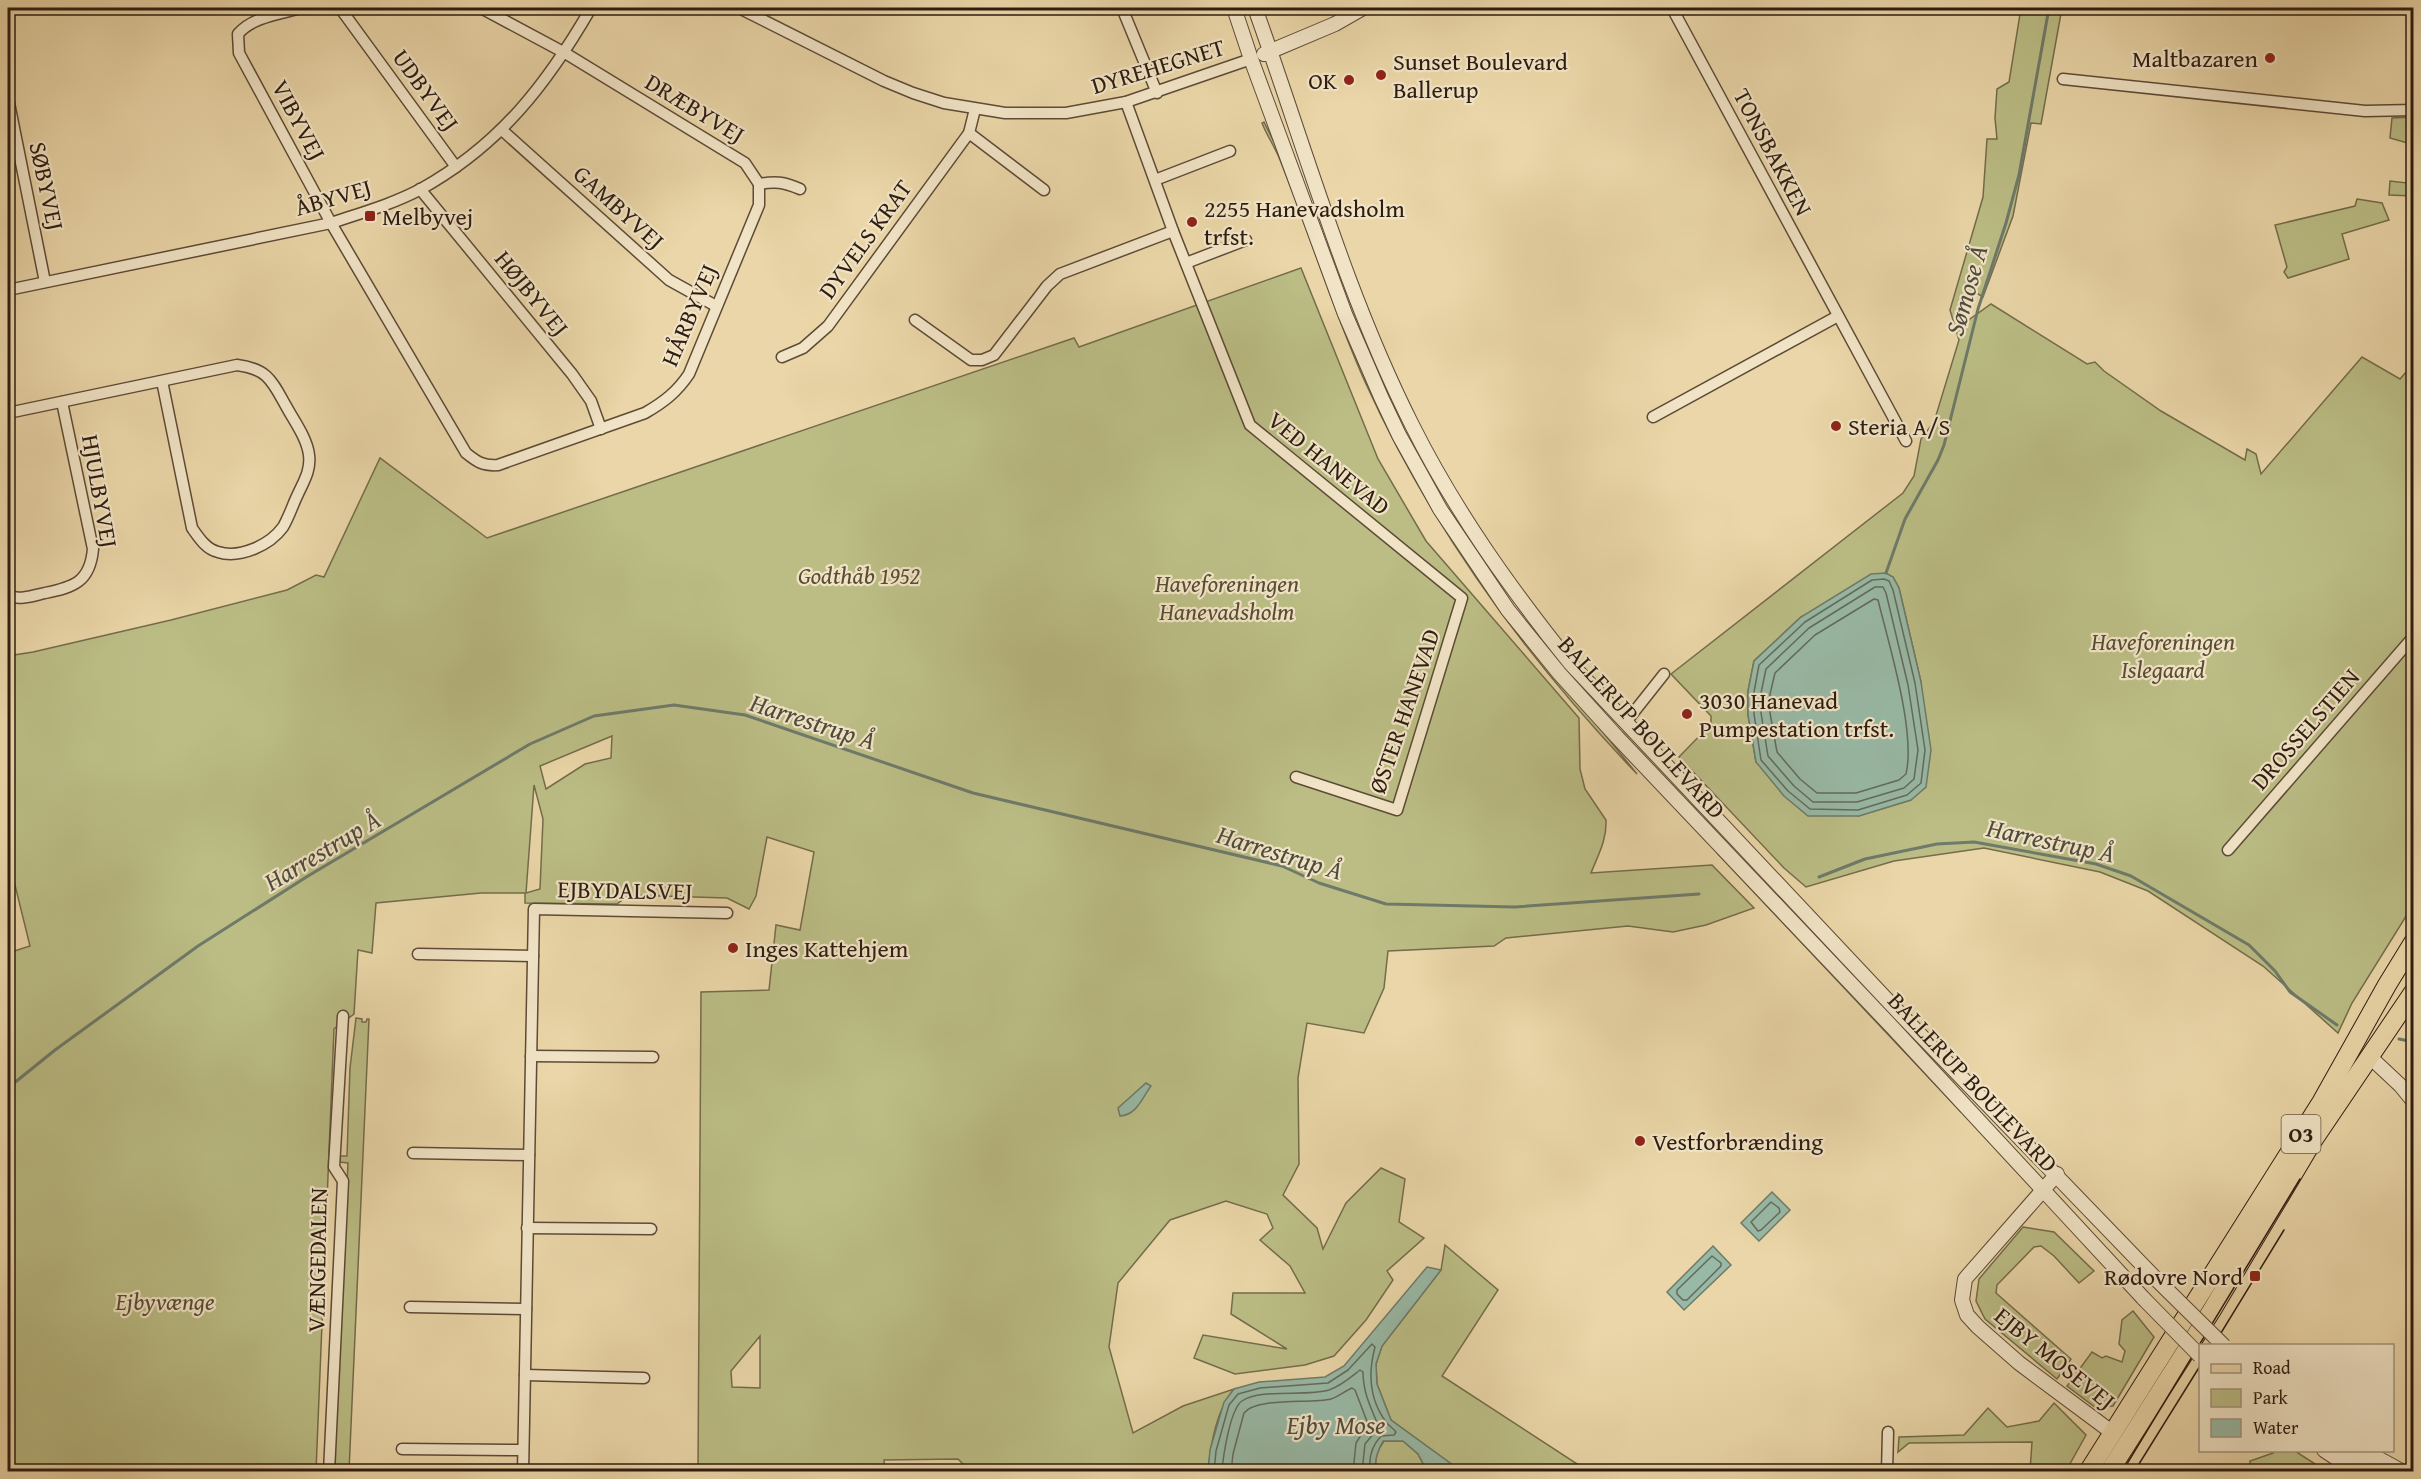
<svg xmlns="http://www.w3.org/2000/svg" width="2421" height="1479" viewBox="0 0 2421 1479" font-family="'Gentium Book Plus',serif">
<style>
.green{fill:#bbbd85;stroke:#746c4b;stroke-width:1.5;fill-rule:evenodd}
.water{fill:#98b9a6;stroke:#6e7a6a;stroke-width:1.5}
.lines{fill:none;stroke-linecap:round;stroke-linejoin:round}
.shore{stroke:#636a5c;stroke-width:1.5}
.stream{stroke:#6e7a6a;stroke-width:3}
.minor-casing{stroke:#5d4a37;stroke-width:13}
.tertiary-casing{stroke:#5d4a37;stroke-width:16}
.primary-casing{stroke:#2e1c11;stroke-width:20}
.minor{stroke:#f1e4c6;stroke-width:10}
.tertiary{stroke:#f1e4c6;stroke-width:14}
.primary{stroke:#ead6a8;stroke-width:18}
.tram{stroke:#2e1c11;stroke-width:1.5}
.tertiary-bridge-casing{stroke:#5d4a37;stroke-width:16;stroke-linecap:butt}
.tertiary-bridge{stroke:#f1e4c6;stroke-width:14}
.poi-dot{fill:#8f2418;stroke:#f1e4c6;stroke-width:2}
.labels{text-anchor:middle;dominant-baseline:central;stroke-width:4.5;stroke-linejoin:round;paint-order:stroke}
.shield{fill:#f1e4c6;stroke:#685847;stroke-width:1.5}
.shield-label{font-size:22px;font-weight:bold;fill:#2e1c11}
.poi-label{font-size:24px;fill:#2e1c11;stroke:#f1e4c6;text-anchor:start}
.street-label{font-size:24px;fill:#2e1c11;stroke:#f1e4c6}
.park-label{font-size:24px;font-style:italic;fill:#584c34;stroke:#f1e4c6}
.water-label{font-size:26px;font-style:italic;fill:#4e4b3e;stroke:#f1e4c6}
</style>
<rect width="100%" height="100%" fill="#ead6a8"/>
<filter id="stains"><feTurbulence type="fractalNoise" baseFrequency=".00333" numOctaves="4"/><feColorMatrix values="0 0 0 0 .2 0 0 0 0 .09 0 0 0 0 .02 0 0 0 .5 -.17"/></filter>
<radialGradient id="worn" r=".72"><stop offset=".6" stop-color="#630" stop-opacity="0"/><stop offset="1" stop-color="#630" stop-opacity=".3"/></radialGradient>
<g class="green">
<path d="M2021 8H2062L2041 124 2031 123 2013 216 1983 297 1973 291 1961 335 1970 319 1991 304 2087 364 2095 362 2104 371 2161 411 2245 460 2247 449 2256 454 2261 474 2362 357 2400 379 2413 364V905L2352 1003 2338 1033 2263 966 2148 891 2100 872 1984 848 1894 861 1806 887 1784 868 1679 757 1711 724V716L1671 674 1903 493 1914 476 1921 439 1934 422 1959 340 1950 310 1983 197 1987 139H1997L1995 118 1997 89 2009 82ZM1893 577 1899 588 1921 682 1911 800 1858 816 1756 762 1748 715V691L1754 661 1801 617Z"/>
<polygon points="2413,117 2413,196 2389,195 2390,181 2407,183 2411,144 2390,138 2392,118"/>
<path d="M1264 122 1278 150 1399 445 1590 716 1637 774C1527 659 1432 529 1366 384 1333 311 1310 234 1280 160 1275 147 1267 136 1262 123Z"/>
<polygon points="2357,199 2382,203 2389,220 2342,234 2349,259 2288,278 2284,272 2287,267 2275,225 2355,206"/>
<path d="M1301 268 1378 459 1426 541 1579 718 1580 769 1585 789 1606 820C1607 840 1598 855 1591 873L1712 865 1754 908 1706 925 1673 932 1628 926 1506 938 1494 946 1388 951 1384 988 1364 1033 1307 1023 1298 1078 1299 1164 1283 1195 1317 1228 1323 1249 1346 1203 1381 1168 1405 1179 1399 1222 1424 1238 1387 1271 1393 1280 1366 1320 1334 1356 1305 1365 1235 1374 1194 1358 1203 1335 1287 1349 1231 1314 1233 1293H1305L1290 1266 1260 1240 1273 1228 1267 1214 1226 1201 1170 1220 1118 1283 1109 1347 1133 1433 1183 1406 1234 1389C1216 1411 1211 1443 1208 1471L965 1472V1466L958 1459 884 1460 885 1472H698L701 992 769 990 776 925 800 930 814 852 767 837 756 896 749 909 727 898 629 895 617 904 525 903V893H481L376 903 372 953 358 950 354 1014 334 1029 316 1471H8V953L30 946 12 873 11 835 8 824V656L33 652 171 620 287 590 316 575 324 577 380 458 487 538 1074 338 1079 347ZM612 736 611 758 585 764 546 789 540 766ZM534 785 543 819 540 889 526 893ZM760 1336V1388L732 1387 731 1371Z"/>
<polygon points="1720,853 1950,1098 1961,1112 1718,854"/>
<polygon points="356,1018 362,1019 362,1022 366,1022 367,1019 369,1019 349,1471 333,1472 348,1163 340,1162 340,1156 347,1156 350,1068"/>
<polygon points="2023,1227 2054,1232 2094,1271 2079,1283 2054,1256 2041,1246 2034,1247 1997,1285 1996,1293 2071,1359 2057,1379 1985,1319 1976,1301 1979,1279"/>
<polygon points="1445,1245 1498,1290 1442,1376 1588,1471 1461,1471 1391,1420 1377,1384 1376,1364 1382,1346 1441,1270"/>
<polygon points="2133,1311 2154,1337 2113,1406 2096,1408 2067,1386 2092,1352 2102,1358 2106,1356 2122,1362 2125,1351 2119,1344 2122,1320"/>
<polygon points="2054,1403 2086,1435 2066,1471 2030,1471 2032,1442 1909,1443 1898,1452 1899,1437 1964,1435 1988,1408 2007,1427 2039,1421"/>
<path d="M1384 1441H1403L1418 1454 1427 1472 1377 1471C1373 1461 1378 1449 1384 1441Z"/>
<polygon points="2270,1451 2295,1451 2326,1471 2250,1471 2250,1461 2273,1453"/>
</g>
<g class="water">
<polygon points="1886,573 1893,577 1899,588 1921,682 1931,750 1926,787 1911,800 1859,816 1808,816 1784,796 1756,762 1748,715 1748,691 1754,661 1801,617 1871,574"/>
<path d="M1146 1083 1151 1086C1142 1098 1137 1115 1120 1116L1118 1108Z"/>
<polygon points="1772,1192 1790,1210 1759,1241 1741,1223"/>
<polygon points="1713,1246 1731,1265 1684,1310 1667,1292"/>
<path d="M1427 1267 1441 1270 1382 1346 1376 1364 1377 1384 1391 1420 1461 1471H1427L1418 1454 1403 1441H1383C1378 1450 1373 1461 1377 1471H1208L1210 1450 1224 1402 1234 1389 1259 1382 1325 1377 1344 1366Z"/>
</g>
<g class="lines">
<g class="shore">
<polygon points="1884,579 1889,581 1893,590 1915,683 1925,750 1921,783 1907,795 1858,810 1810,809 1788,791 1761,760 1754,714 1754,692 1759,665 1805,622 1872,580"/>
<polygon points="1875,587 1883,587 1886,593 1908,685 1918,750 1914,779 1904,788 1857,802 1813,802 1794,786 1768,756 1761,713 1761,693 1766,669 1809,628"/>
<path d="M1874 599 1878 600C1889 645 1916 732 1906 774L1899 780 1856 793H1817L1800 779 1777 752 1770 713V694L1775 673 1815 635Z"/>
<polygon points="1771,1202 1779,1208 1780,1212 1761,1230 1758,1231 1751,1222"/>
<polygon points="1712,1256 1721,1263 1721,1266 1687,1300 1683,1300 1677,1294 1677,1290"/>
<path d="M1214 1472 1216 1451 1229 1405 1238 1394 1260 1388 1328 1383 1348 1370 1372 1344 1375 1347C1368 1373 1369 1399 1386 1422 1389 1426 1393 1428 1396 1432L1394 1435 1381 1436C1372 1446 1368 1459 1371 1472"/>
<path d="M1222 1472C1223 1457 1230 1409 1242 1401 1261 1388 1306 1397 1329 1390 1341 1386 1351 1377 1360 1370L1363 1372C1363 1393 1371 1408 1379 1427L1365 1444 1362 1472"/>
<path d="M1231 1472 1233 1454 1244 1413C1256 1397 1311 1404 1331 1399 1338 1397 1345 1391 1352 1388L1355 1390 1368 1424 1356 1443 1353 1472"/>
</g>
<g class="stream">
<polyline points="1886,573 1905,519 1938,460 1944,445 1978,309 2006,223 2019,175 2049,8"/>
<polyline points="1819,877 1865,859 1937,844 1974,842 2096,864 2131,876 2249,945 2275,971 2290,992 2337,1025"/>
<polyline points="2399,1039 2414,1042"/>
<polyline points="8,1088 55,1050 198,946 308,876 530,744 594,716 674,705 745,715 973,793 1282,866 1319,883 1386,904 1515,907 1699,894"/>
</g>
<g class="minor-casing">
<g id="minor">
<path d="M301 8C280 14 252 17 238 34L239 53 331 223 466 453C477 462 483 466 498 465L645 413C664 402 677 392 689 374L759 205V184L745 163 565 53 481 8"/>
<polyline points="340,8 456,167"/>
<polyline points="739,8 884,81 913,93 944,103 1005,113 1066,113 1126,102 1251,59"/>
<polyline points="1122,8 1157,93"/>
<polyline points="1672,8 1906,441"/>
<polyline points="2063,79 2365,111 2414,110"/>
<polyline points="8,98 45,282"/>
<polyline points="1126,102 1173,231 1250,425 1462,598 1397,810 1296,777"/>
<polyline points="502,130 669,280 716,306"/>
<polyline points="969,133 1044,190"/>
<polyline points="1155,180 1230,151"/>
<path d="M759 184C775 181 784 182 800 189"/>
<polyline points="420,189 572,374 591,401 601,429"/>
<polyline points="1186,263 1246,240"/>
<path d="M8 290 331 223C361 213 393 204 421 189 500 145 547 84 591 8"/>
<polyline points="915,320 971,360 982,360 994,355 1047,286 1060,274 1173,231"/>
<polyline points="782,357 803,348 828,326 969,133 975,109"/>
<path d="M8 413 237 365C268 369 272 381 286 406 294 421 307 438 309 455 311 470 304 481 298 494 293 504 289 517 283 527 270 545 240 559 218 552 206 549 199 538 192 528L162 381"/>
<polyline points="1653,417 1838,316"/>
<path d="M8 596C21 600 32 596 45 593 74 587 90 582 93 549L62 402"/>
<polyline points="1626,722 1664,674"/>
<polyline points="2228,850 2414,636"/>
<polyline points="418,954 533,956"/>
<polyline points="531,1056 653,1057"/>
<polyline points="413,1153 529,1155"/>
<polyline points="527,1228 651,1229"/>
<polyline points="410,1307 526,1309"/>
<polyline points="525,1375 644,1378"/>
<polyline points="402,1449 523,1450"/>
<polyline points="329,1472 343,1181 334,1167 343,1016"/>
<polyline points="523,1472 534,909 727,913"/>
<polyline points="1887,1472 1888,1432"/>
</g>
</g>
<g class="tertiary-casing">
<g id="tertiary">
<polyline points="1234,8 1251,59 1345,314 1381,397 1399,435 1440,509 1508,610 1559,673 1617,737 1893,1028 2144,1299"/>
<path d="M1255 8C1305 147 1345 292 1412 425 1455 511 1510 588 1570 663L1905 1019 2156 1279"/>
<polyline points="1264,54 1335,24 1363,8"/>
<polyline points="2370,1057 2401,1086 2414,1102"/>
<polyline points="2057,1174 1965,1279 1962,1300 1967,1315 1978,1327 2019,1363 2113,1433"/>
<polyline points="2324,1450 2357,1472"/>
<polyline points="2342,1450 2380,1472"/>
<polyline points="2363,1450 2403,1472"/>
</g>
</g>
<g class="primary-casing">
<g id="primary">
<polyline points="2088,1472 2322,1101 2387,985 2414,941"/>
<polyline points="2109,1472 2212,1310 2314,1139 2414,991"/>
</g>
</g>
<use href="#minor" class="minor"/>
<use href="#tertiary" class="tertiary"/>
<use href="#primary" class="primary"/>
<g class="tram">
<polyline points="2213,1346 2284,1230"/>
<polyline points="2122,1472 2300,1179"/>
<polyline points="2134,1472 2200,1366"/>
</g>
<g class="tertiary-bridge-casing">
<g id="tertiary-bridge">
<polyline points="2156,1279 2224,1346"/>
<polyline points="2144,1299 2200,1356"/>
</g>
</g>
<use href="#tertiary-bridge" class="tertiary-bridge"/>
</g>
<g class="poi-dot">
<circle cx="2270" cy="58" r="6"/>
<circle cx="1381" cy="75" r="6"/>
<circle cx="1349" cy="80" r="6"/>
<rect x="364" y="210" width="12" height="12" rx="3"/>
<circle cx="1192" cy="222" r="6"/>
<circle cx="1836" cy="426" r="6"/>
<circle cx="1687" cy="714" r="6"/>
<circle cx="733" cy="948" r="6"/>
<circle cx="1640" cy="1141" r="6"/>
<rect x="2249" y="1270" width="12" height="12" rx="3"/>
</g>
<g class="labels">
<rect class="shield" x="2281.5" y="1115" width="39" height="38" rx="4.5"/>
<g class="shield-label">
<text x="2301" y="1134">O3</text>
</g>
<g class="poi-label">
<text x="2258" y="58" text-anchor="end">Maltbazaren</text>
<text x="1393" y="61">Sunset Boulevard<tspan x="1393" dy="28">Ballerup</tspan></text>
<text x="1337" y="80" text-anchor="end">OK</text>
<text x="1204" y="208">2255 Hanevadsholm<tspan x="1204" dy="28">trfst.</tspan></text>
<text x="382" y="216">Melbyvej</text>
<text x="1848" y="426">Steria A/S</text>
<text x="1699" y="700">3030 Hanevad<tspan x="1699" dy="28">Pumpestation trfst.</tspan></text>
<text x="745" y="948">Inges Kattehjem</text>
<text x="1652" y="1141">Vestforbrænding</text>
<text x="2243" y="1276" text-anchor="end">Rødovre Nord</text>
</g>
<g class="street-label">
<text transform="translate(1158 66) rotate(-17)">DYREHEGNET</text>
<text transform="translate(426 90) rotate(54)">UDBYVEJ</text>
<text transform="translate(695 108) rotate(31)">DRÆBYVEJ</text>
<text transform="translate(299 120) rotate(62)">VIBYVEJ</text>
<text transform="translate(1773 152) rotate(62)">TONSBAKKEN</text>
<text transform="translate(47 186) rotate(78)">SØBYVEJ</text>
<text transform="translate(333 197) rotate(-16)">ÅBYVEJ</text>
<text transform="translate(619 207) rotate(42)">GAMBYVEJ</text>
<text transform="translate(865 239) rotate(-54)">DYVELS KRAT</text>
<text transform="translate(532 293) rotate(51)">HØJBYVEJ</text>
<text transform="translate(689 315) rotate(-67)">HÅRBYVEJ</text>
<text transform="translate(1329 463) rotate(39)">VED HANEVAD</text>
<text transform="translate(100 491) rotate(80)">HJULBYVEJ</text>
<text transform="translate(1404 711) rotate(-71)">ØSTER HANEVAD</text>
<text transform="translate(1642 727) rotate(48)">BALLERUP BOULEVARD</text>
<text transform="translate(2305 729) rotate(-49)">DROSSELSTIEN</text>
<text transform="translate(625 890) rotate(1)">EJBYDALSVEJ</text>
<text transform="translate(1973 1082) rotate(47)">BALLERUP BOULEVARD</text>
<text transform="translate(317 1260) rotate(-89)">VÆNGEDALEN</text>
<text transform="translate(2055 1358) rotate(39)">EJBY MOSEVEJ</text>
</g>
<g class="park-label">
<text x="859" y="575">Godthåb 1952</text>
<text x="1227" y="583">Haveforeningen<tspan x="1227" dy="28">Hanevadsholm</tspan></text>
<text x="2163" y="641">Haveforeningen<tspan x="2163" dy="28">Islegaard</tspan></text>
<text x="165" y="1301">Ejbyvænge</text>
</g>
<g class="water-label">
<text transform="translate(1966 290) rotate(-74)">Sømose Å</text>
<text transform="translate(813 721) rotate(18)">Harrestrup Å</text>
<text transform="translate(2051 840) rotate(12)">Harrestrup Å</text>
<text transform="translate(322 850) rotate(-31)">Harrestrup Å</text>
<text transform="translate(1280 852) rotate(17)">Harrestrup Å</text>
<text x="1336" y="1424">Ejby Mose</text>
</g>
</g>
<rect width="2421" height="1479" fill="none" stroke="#ead6a8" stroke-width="30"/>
<rect x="9" y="9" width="2403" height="1461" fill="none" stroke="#2e1c11" stroke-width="3"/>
<rect x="15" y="15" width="2391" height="1449" fill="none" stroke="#2e1c11" stroke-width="1.5"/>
<rect x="2199" y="1344" width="195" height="108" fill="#f1e4c6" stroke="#a3947e" stroke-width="1.5"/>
<rect x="2211" y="1364" width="30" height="9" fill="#ead6a8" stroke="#a3947e" stroke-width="1.5"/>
<text x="2253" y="1374" font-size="18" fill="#2e1c11">Road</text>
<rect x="2211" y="1389" width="30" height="18" fill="#bbbd85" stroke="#a3947e" stroke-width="1.5"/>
<text x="2253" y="1404" font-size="18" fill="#2e1c11">Park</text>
<rect x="2211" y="1419" width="30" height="18" fill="#98b9a6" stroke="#a3947e" stroke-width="1.5"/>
<text x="2253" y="1434" font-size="18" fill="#2e1c11">Water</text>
<rect width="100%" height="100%" filter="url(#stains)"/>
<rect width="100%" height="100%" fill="url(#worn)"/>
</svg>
